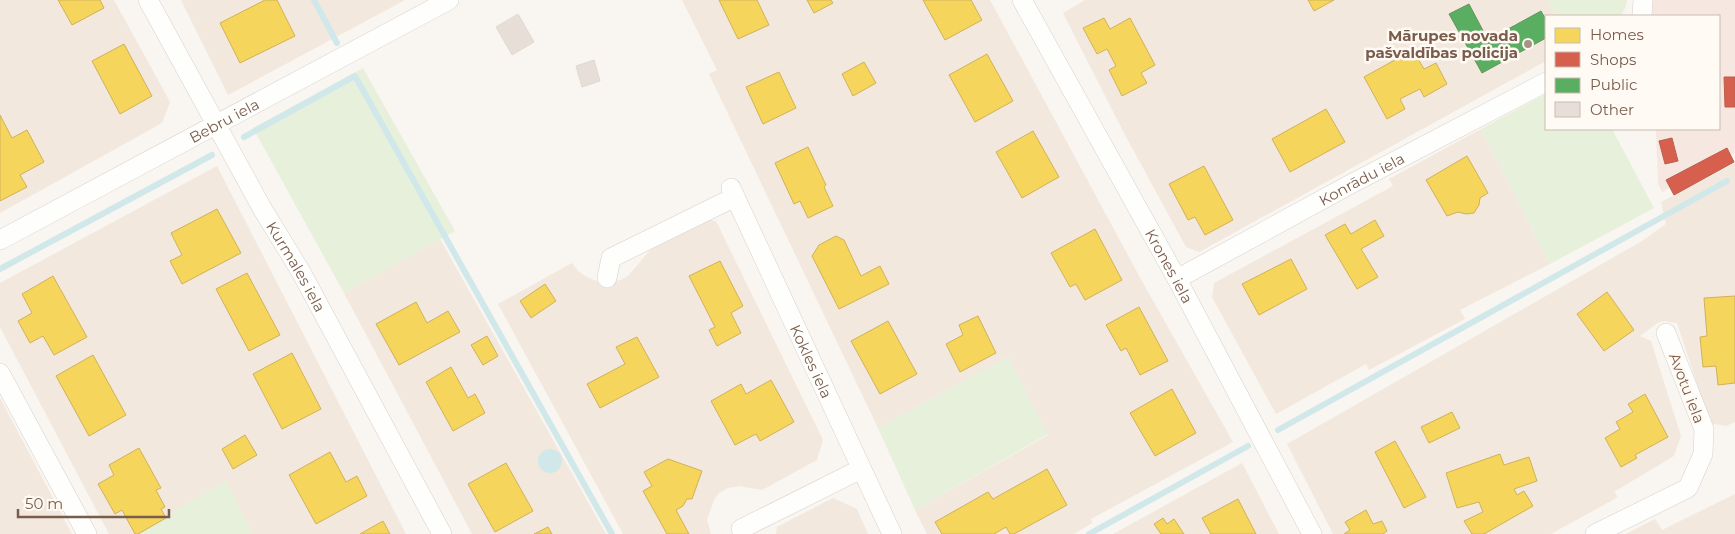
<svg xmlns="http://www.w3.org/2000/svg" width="1735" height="534" viewBox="0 0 1735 534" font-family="Montserrat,sans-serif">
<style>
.residential{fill:#f2e8de}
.commercial{fill:#f6e8e1}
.green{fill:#e7f0db}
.water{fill:#d0e8ea}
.homes{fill:#f6d55c;stroke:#d1b158}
.shops{fill:#d6604d;stroke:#ba5f4d}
.public{fill:#5aae61;stroke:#64955b}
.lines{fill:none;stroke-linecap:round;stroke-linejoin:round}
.stream{stroke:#d0e8ea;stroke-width:6}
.building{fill:#e6ded7;stroke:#e2d8d2}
.street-casing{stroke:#d7d1cb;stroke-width:20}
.street{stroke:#fefefd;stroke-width:19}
.poi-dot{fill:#a69286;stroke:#fffaf3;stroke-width:2}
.labels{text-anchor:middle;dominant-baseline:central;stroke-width:5;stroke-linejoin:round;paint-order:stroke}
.poi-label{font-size:15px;font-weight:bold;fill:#7a5c4d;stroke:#fffaf3;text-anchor:end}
.street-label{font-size:15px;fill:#7a5c4d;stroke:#fffaf3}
</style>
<rect width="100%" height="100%" fill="#f9f5f0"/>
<g class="residential">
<polygon points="0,0 114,0 170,102 162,123 0,213"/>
<polygon points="181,0 405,0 228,95"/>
<polygon points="682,0 990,0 1143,283 1233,442 1091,519 1092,523 1074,534 927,534 915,510 1048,435 1008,357 878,428 709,74 717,70"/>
<polygon points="1085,0 1547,0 1556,16 1546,16 1546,61 1199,252 1186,247 1124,133 1063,13"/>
<polygon points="1481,129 1550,264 1460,310 1465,319 1369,370 1366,364 1276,414 1212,297 1214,283 1393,186 1389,179"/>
<polygon points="1735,163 1735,422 1726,426 1710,423 1677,323 1665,321 1659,322 1640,336 1651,341 1681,436 1674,456 1614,492 1618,497 1551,534 1333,534 1287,444 1642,241 1666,224 1661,202"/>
<polygon points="217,166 406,534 253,534 226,482 135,534 109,534 0,327 0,283"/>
<polygon points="703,219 716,221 823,440 817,460 762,490 739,486 728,488 719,493 714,500 707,520 711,534 623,534 498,304 572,263 578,271 587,277 599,282 618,281 628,276 656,243"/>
<polygon points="440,239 606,534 472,534 344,293"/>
<polygon points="0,398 72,534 0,534"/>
<polygon points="1242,463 1279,534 1113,534"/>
<polygon points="1735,494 1735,534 1626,534 1655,519 1662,530"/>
<polygon points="833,498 857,509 868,534 776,534 777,527"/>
</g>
<polygon class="commercial" points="1652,0 1735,0 1735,153 1662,192 1658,184 1656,129 1719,129 1719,16 1652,16"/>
<g class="green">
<polygon points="1547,0 1627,0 1626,6 1621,16 1556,16"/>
<polygon points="363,68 455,231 344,293 253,128"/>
<polygon points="1546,94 1546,129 1612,129 1654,208 1550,264 1481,129"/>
<polygon points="1008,357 1048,434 915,510 878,428"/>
<polygon points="226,481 253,534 135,534"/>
</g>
<circle class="water" cx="550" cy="461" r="12"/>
<g class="homes">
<polygon points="58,0 100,0 104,8 72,25"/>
<polygon points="265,0 277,0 295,36 240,63 220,23"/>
<polygon points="719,0 757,0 769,25 738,39"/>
<polygon points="807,0 831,0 833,3 814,13"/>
<polygon points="923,0 971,0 982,20 945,40"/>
<polygon points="1308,0 1334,0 1314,11"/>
<polygon points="1104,18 1110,29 1130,18 1155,65 1141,73 1147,83 1122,96 1109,70 1116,66 1107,49 1097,54 1083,28"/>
<polygon points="124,44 152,96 120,114 92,61"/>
<polygon points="1413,50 1424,69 1436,63 1447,84 1424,97 1420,89 1400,99 1405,109 1387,119 1364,77"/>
<polygon points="987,54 1013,101 975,122 949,75"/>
<polygon points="864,62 876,83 853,96 842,74"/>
<polygon points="779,72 796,108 763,124 746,87"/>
<polygon points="1326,109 1345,142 1290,172 1272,139"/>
<polygon points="0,115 12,138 27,130 44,162 20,175 27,187 0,201"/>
<polygon points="1033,131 1059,177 1022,198 996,152"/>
<polygon points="808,147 826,185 824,187 833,206 808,218 800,201 794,204 775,163"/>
<polygon points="1467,156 1488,193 1480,198 1479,205 1474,213 1466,214 1458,212 1447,216 1426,180"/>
<polygon points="1204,166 1233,220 1205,235 1195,217 1188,220 1169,184"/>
<polygon points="217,209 241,253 182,284 170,261 182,255 171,233"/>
<polygon points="1375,220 1384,236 1361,249 1378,277 1357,289 1325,235 1345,224 1351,234"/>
<polygon points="1095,229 1122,280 1085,300 1076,284 1070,287 1051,253"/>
<polygon points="836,236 844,240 861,276 880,266 889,284 839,309 812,256 819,245"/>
<polygon points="1291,259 1307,289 1259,315 1242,284"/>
<polygon points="720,261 743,306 731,313 741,333 717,346 709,330 715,327 689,276"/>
<polygon points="247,273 280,335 249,351 216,289"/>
<polygon points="53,276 87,337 54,355 43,336 30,343 18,321 32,313 22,294"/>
<polygon points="545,284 556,301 531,318 520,301"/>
<polygon points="1607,292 1634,330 1604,351 1577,314"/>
<polygon points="1735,296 1735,383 1718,385 1716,366 1703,367 1700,337 1707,336 1704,298"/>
<polygon points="416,302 427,323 448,311 460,332 399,365 376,324"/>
<polygon points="1139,307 1168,361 1140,375 1126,348 1121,351 1106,325"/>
<polygon points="978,316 996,353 960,372 946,344 963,335 959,325"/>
<polygon points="888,321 917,374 880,394 851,341"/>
<polygon points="487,336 498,356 483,365 471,345"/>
<polygon points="637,337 659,377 600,408 587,384 625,364 616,347"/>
<polygon points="292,353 321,409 282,429 253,374"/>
<polygon points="93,355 126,415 89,436 56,376"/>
<polygon points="451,367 468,398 475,394 485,413 453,431 426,382"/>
<polygon points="771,380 794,422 760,441 756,434 735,445 711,401 741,384 746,394"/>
<polygon points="1172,389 1196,433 1155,456 1130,413"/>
<polygon points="1645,394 1668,437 1635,455 1637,458 1621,467 1605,438 1620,429 1616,422 1633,412 1628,404"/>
<polygon points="1452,412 1460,428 1429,443 1421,427"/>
<polygon points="245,435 257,455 233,469 222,449"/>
<polygon points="1395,441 1426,497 1404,508 1375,452"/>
<polygon points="139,448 161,488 156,490 165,507 161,509 166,518 138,534 135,534 122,510 115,514 98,484 114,475 109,465"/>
<polygon points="330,452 346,482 357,476 367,496 316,524 289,475"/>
<polygon points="1500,454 1504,465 1529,457 1537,481 1514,489 1517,495 1524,491 1533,506 1484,534 1472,534 1464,521 1483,512 1479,502 1457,508 1446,473"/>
<polygon points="668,459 702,471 692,499 687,499 683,506 676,510 689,534 667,534 643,491 652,486 644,472"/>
<polygon points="506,463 533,511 495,532 468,484"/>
<polygon points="1047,469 1067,505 1014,534 1010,534 1006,527 994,534 942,534 935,522 988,492 993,499"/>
<polygon points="1238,499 1256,534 1211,534 1202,518"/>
<polygon points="1366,510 1373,524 1382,521 1387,531 1383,534 1344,534 1350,530 1345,522"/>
<polygon points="1163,518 1167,524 1174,519 1184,534 1161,534 1154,524"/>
<polygon points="383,521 390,534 360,534"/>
<polygon points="548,527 552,534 534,534"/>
</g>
<g class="shops">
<polygon points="1724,77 1735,77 1735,107 1725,107"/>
<polygon points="1672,138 1678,161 1665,164 1659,141"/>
<polygon points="1727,148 1734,162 1674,195 1666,180"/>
</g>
<polygon class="public" points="1469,4 1488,40 1541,11 1546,20 1546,38 1482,73 1449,14"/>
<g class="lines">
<g class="stream">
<polyline points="314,0 337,43"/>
<polyline points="244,137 355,76 612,534"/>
<polyline points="0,269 212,155"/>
<polyline points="1278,430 1727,181"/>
<polyline points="1089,534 1248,446"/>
</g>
</g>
<g class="building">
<polygon points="518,14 534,42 512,55 496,27"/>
<polygon points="594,60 600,81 582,87 576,66"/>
</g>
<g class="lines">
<g class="street-casing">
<g id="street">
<path id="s1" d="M148 0 263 210 301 272 442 534"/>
<path id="s2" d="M1022 0 1177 279 1312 534"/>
<polyline points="1642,16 1643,0"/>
<path id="s3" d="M731 188 892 534"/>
<path id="s4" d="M0 240 449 0"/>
<polyline points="607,278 611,258 735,197"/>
<path id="s5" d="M1177 279 1349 185 1546 82"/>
<polyline points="0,373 87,534"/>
<polyline points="741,529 861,469"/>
<polyline points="1595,534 1688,488 1703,454 1704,429 1666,333"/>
</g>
</g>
<use href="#street" class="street"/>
</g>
<circle class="poi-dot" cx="1528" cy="44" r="5"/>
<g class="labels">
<g class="poi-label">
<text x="1518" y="35">Mārupes novada<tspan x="1518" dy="17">pašvaldības policija</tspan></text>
</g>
<g class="street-label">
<text stroke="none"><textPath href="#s4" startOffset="254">Bebru iela</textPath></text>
<text stroke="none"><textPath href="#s5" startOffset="210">Konrādu iela</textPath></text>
<text stroke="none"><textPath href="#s2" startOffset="304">Krones iela</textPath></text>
<text stroke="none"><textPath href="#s1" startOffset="305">Kurmales iela</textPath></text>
<text stroke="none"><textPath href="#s3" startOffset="191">Kokles iela</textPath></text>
<text transform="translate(1687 388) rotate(69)">Avotu iela</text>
</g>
</g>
<rect x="1545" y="15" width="175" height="115" fill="#fffaf3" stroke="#cabbb1"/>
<rect x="1555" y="28" width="25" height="15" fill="#f6d55c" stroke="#cabbb1"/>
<text x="1590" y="40" font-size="15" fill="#7a5c4d">Homes</text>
<rect x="1555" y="52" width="25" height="15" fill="#d6604d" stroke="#cabbb1"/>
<text x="1590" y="65" font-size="15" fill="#7a5c4d">Shops</text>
<rect x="1555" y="78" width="25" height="15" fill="#5aae61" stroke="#cabbb1"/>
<text x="1590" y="90" font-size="15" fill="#7a5c4d">Public</text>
<rect x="1555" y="102" width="25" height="15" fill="#e6ded7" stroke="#cabbb1"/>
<text x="1590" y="115" font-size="15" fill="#7a5c4d">Other</text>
<path d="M18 509v8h151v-8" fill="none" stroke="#7a5c4d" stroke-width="2.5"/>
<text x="25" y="509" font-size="15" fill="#7a5c4d" stroke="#fffaf3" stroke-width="4" paint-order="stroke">50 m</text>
</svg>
